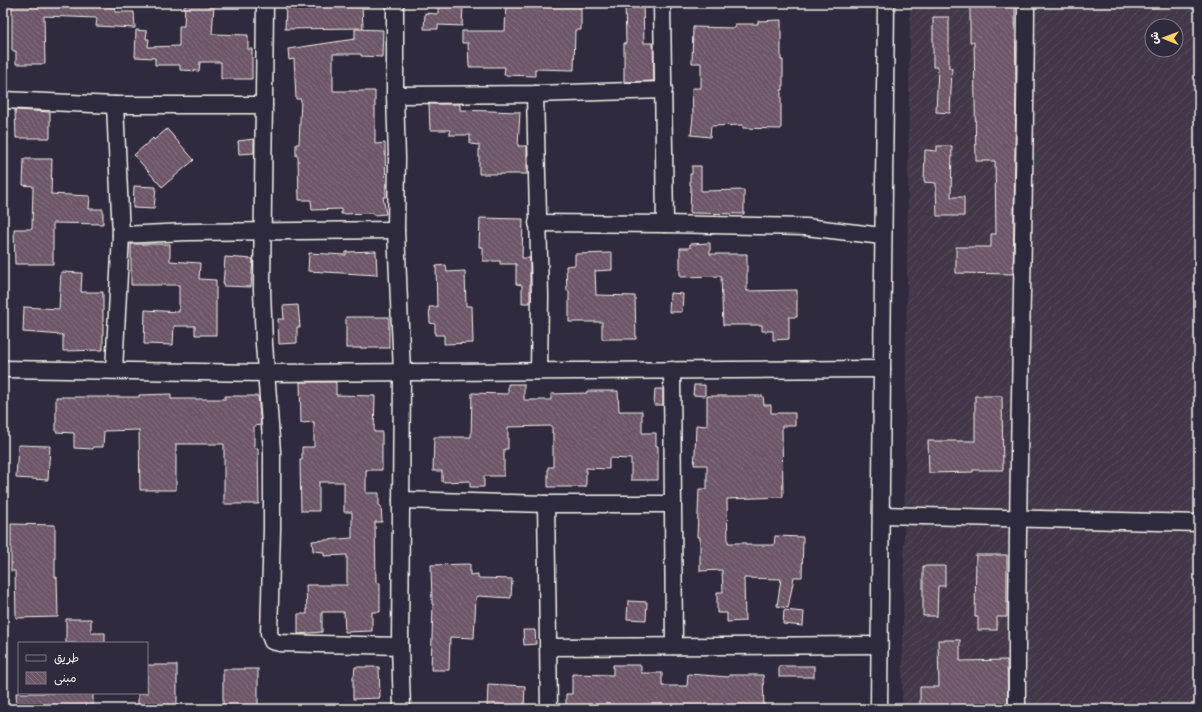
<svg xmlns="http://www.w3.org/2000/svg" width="1202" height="712" viewBox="0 0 1202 712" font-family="'Patrick Hand','Playpen Sans Arabic',sans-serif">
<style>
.industrial{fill:url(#industrial-furrows);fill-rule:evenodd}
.building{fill:url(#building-back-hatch);stroke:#f4f1e8}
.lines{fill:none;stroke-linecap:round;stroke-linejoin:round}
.minor-casing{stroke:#f4f1e8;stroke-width:19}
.minor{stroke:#2f2a3d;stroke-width:16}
</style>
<defs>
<pattern id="industrial-furrows" width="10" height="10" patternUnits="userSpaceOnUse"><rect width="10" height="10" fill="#42374a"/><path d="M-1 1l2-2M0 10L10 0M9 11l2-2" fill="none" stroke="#554b5b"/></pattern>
<pattern id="building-back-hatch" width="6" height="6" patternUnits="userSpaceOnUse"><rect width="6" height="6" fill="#6d5668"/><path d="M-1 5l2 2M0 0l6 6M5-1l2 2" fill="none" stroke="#826f7e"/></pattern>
</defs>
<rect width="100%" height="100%" fill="#2f2a3d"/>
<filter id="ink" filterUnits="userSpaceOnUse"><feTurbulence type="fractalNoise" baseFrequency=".025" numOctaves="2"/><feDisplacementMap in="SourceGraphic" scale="8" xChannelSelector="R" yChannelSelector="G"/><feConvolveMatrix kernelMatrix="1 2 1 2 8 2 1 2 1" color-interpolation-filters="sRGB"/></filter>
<g filter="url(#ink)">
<path class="industrial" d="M910 3H1199V709H902ZM1152 26H1176V50H1152Z"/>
<g class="building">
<polygon points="12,3 115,3 115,12 134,12 135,28 96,26 97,18 44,16 45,64 16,64 16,51 12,51"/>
<polygon points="185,3 203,3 203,4 214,5 212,34 248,35 248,49 252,49 252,79 221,79 221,62 200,62 199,71 180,70 180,65 155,65 155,58 135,57 136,30 147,31 146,39 149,39 148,47 179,46 179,26 184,26"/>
<polygon points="286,3 362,3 363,28 285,29"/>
<polygon points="506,3 581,3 581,30 575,30 574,70 535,69 535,76 504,75 505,67 469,67 468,43 462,43 462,31 505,31"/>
<polygon points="625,3 643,3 644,43 653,43 654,81 624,82 624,43 626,43"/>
<polygon points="970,3 1015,3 1016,91 1013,274 956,273 956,247 991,247 991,234 996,234 995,161 976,161 974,42 970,42"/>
<polygon points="438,4 463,5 462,26 438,25 438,29 424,29 425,13 438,14"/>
<polygon points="933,17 949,17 949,68 952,68 950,113 936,112 938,67 933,67"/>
<polygon points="781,20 781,60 783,60 783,90 781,90 781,129 743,128 743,125 711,126 710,137 691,135 693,116 692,88 701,88 701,63 692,63 693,27 735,28 735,24 758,24 758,21"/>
<polygon points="355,29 383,30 382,57 361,56 361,54 333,54 333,91 375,91 375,144 385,143 386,197 383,197 386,214 373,215 373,213 341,214 341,209 312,210 311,200 299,200 298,156 296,156 296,144 299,144 301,99 296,99 294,59 289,60 288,49 355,39"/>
<polygon points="429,104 460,104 460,110 520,112 518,146 527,146 527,174 479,174 479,145 470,144 470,135 450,135 450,130 430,130"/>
<polygon points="15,110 50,112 50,138 16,138"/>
<polygon points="167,129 194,160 162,187 134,155 153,138 154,140"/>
<polygon points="254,139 254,153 239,154 238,141"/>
<polygon points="937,146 952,146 951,197 964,197 964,216 937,216 936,183 924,182 925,150 937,151"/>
<polygon points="24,159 52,159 51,194 90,196 89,209 103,209 103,224 53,223 53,264 15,264 14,229 32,229 33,186 23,185"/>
<polygon points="692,166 701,166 701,191 744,190 744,214 690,213 691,185 690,185 690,174 692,174"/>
<polygon points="134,186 156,187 154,209 133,208"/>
<polygon points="480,218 523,219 522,258 530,258 530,303 522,303 522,285 516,284 516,264 500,264 500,261 483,261 483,247 479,247"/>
<polygon points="710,243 710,254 747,254 747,291 797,290 797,317 789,317 789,339 773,340 773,331 762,331 762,325 723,325 721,276 680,277 680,248 690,248 690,244"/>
<polygon points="131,244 170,244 170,261 200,263 199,279 216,280 216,335 195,335 195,326 174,326 173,345 144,344 145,310 179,312 179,285 131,285"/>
<polygon points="376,251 377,275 308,271 309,253 346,255 346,252"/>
<polygon points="612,253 612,270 595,271 596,295 635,296 636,339 602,339 602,322 569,322 569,291 567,291 566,266 575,265 575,254"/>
<polygon points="225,257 253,259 251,287 223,286"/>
<polygon points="446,265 447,272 465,271 466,306 472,306 473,343 444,344 444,335 435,335 435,324 430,323 429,307 437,307 436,266"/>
<polygon points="61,272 82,273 81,292 103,292 103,350 63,351 63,335 23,332 24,307 59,309"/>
<polygon points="670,293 683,294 682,312 669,312"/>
<polygon points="298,305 300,327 297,327 297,343 279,344 278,319 284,319 283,306"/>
<rect x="346" y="317" width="43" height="31"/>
<polygon points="300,382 336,382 336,395 375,396 374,432 382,432 382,470 366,470 366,493 379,493 379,506 381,506 382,522 375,522 376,583 380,583 380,612 372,612 372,631 345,632 344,612 322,612 322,632 298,634 298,614 307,614 306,585 347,585 347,555 324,556 324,552 313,551 312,541 352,538 352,512 344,512 344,482 319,482 319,511 301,511 300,460 302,460 302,447 314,447 314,422 301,423"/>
<polygon points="508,384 524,384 524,400 551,400 551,394 587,393 587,391 618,391 619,411 642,411 642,433 656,433 656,446 658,446 658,480 631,480 631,459 609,458 609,469 586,468 586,487 548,487 548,467 553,467 553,433 552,433 552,426 508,427 508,449 504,449 504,476 484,476 484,487 470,487 470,481 442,482 442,471 433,471 434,437 471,437 472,393 508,394"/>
<polygon points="694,385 705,385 705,396 693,395"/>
<polygon points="655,389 663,389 663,405 654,405"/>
<polygon points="171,394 171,399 225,399 225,396 258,396 261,425 254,426 254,448 258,448 259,504 224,504 224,444 176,444 176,490 140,490 139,430 104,431 103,447 93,447 93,449 74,448 74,433 56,432 56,397 139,397 139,395"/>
<polygon points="707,396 763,396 764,405 771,405 771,413 795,413 795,426 782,426 783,497 727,499 728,543 746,543 746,545 774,545 775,536 803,537 802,577 794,577 788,608 777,606 781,579 744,578 745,621 727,622 727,613 717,613 717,592 723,592 722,570 700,571 700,537 697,537 699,489 707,489 707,465 694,465 695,453 696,425 707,426"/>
<polygon points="975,396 1002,396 1003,470 973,470 973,472 929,473 928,441 975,441"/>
<polygon points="18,445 50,446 48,480 16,478"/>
<polygon points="11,524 55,525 55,577 57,577 58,617 16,618 15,571 11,571"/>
<polygon points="976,555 1007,555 1007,617 997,617 997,630 978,630 978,617 975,617"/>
<polygon points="470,564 470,575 478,574 478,578 512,579 511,598 478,596 478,597 476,597 474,638 450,637 449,670 431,670 433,604 432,604 431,565"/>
<polygon points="923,566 945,566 945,586 938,586 937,616 923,616"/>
<polygon points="628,601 647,602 646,620 627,619"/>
<polygon points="784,610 804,612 803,626 783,624"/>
<polygon points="66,619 91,619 91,633 105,633 105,643 66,643"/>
<polygon points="523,630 535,630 536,644 524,645"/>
<polygon points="938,640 960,640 960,661 1007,660 1008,709 920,709 920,687 939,687"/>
<polygon points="147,665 177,665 177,707 138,708 138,693 147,693"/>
<polygon points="613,665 641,665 641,673 662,673 662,686 687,686 688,674 729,677 729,675 763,675 764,709 566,709 566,694 572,694 572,674 613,675"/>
<rect x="779" y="666" width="35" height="11"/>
<polygon points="355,667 379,667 380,698 353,699 353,676 354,676"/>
<rect x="223" y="669" width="35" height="40"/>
<polygon points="488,684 525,686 524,709 487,709"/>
<polygon points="16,693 93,693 93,709 62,709 62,707 17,708"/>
</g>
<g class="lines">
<g class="minor-casing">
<g id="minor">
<polyline points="265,3 262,289 264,344 272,452 272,529 269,633 272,641 280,643 400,646"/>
<polyline points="395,3 395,95 397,158 396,230 402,373 400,646 402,709"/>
<polyline points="662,3 665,224"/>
<polyline points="535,94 540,296 539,371"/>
<polyline points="395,95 535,94 664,90"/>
<polyline points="3,100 115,105 264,105"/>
<polyline points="537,223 665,224 806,227 882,236"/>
<polyline points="121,235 187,232 396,230"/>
<polyline points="3,369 266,373 882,369"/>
<polyline points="114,370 121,235 115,105"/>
<polyline points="672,370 674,646"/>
<polyline points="401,500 546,504 673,504"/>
<polyline points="546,504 549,709"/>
<polyline points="881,515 1199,523"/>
<polyline points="548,647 879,645"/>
<path d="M879 709C882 474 882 238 886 3"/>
<path d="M1017 709C1016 474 1025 238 1026 3"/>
</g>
</g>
<use href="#minor" class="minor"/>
</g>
</g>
<rect width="1202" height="712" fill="none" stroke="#2f2a3d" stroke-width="16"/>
<rect x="8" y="8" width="1186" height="696" fill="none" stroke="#f4f1e8" stroke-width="1.5" filter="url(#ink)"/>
<rect x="18" y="642" width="130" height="52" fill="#2f2a3d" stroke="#7e7a81"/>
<rect x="26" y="655" width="20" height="6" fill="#2f2a3d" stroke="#7e7a81"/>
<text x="54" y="662" font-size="12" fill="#f4f1e8">طريق</text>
<rect x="26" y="672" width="20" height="12" fill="url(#building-back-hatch)" stroke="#7e7a81"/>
<text x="54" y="682" font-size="12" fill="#f4f1e8">مبنى</text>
<g transform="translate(1164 38) rotate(271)"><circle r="19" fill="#2f2a3d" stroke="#7e7a81"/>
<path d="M0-3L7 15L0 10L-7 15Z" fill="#ffd166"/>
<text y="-6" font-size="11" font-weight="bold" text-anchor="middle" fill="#f4f1e8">ش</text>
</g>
</svg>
